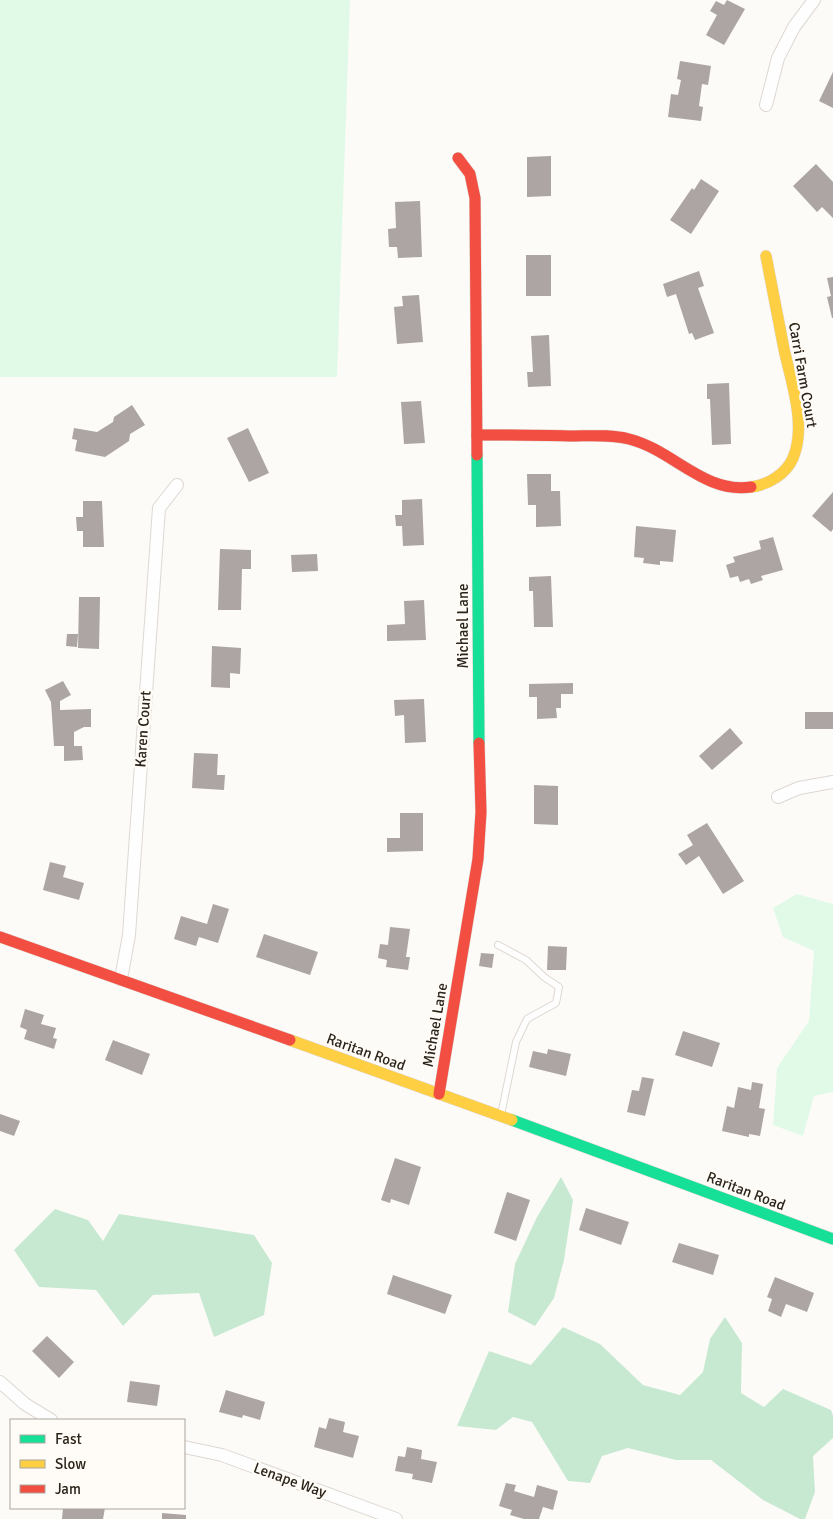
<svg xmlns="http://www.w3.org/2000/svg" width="833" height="1519" viewBox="0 0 833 1519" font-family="Signika,sans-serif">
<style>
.green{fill:#e1fae7}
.forest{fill:#c7e9d1}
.building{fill:#aca5a3}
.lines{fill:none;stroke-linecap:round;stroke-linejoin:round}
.lane-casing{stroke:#ddd8d2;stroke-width:8}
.street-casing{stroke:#ddd8d2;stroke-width:14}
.fast-casing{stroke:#ddd8d2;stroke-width:12}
.slow-casing{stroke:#ddd8d2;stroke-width:12}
.jam-casing{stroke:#ddd8d2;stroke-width:12}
.lane{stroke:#fffefe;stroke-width:6}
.street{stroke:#fffefe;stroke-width:12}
.fast{stroke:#16e098;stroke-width:11}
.slow{stroke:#ffcf43;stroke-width:11}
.jam{stroke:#f24e42;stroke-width:11}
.labels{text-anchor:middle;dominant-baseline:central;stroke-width:5;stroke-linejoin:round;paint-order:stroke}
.street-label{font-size:15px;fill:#2b241a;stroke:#fffbf6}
</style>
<rect width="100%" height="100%" fill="#fdfbf8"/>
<g class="green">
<polygon points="0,0 350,0 337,377 0,377"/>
<polygon points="797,894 833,904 833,1092 814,1096 803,1136 773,1125 777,1068 809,1021 814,951 783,937 773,908"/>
</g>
<g class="forest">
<polygon points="561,1177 573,1200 564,1260 554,1298 535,1326 508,1312 515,1264 537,1217"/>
<polygon points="55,1209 88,1220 103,1241 119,1214 254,1235 272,1263 264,1315 214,1337 199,1293 153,1295 123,1326 96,1290 39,1287 14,1250"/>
<polygon points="725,1317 742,1343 741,1393 764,1407 783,1389 831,1410 833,1416 833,1438 813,1456 815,1492 805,1519 800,1519 763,1500 711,1460 676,1460 628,1448 602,1456 590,1483 568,1481 532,1422 513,1417 496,1430 457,1426 489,1351 531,1365 563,1327 600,1344 643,1385 680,1395 703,1372 710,1339"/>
</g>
<g class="building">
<polygon points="727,0 745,9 724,45 706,35 717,15 710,11 716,1 724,5"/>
<polygon points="680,61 711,66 708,85 702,84 699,106 703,107 701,121 668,117 671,94 678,95 681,80 677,79"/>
<polygon points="833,72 833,108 819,101"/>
<polygon points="551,156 551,196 527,197 527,157"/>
<polygon points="816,164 833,182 833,218 822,207 817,212 793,186"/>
<polygon points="701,179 719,191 691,234 670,220 692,188 694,190"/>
<polygon points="420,201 422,257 398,258 397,247 389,247 388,229 396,228 395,202"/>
<rect x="526" y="255" width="25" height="41"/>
<polygon points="699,271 704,286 698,288 714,333 695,340 692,333 689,334 676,294 667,297 663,284"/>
<polygon points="833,277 833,318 832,318 827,297 831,296 827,278"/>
<polygon points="419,295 423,342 397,344 394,307 403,306 402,296"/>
<polygon points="549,335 551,386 528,387 527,372 533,372 531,336"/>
<polygon points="729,383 731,444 712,445 710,399 707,399 707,384"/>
<polygon points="421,401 425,443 404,444 401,402"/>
<polygon points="132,405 145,425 130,434 129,441 105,457 75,451 77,440 72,439 74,428 97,432 113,422 114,417"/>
<polygon points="248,428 269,473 249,482 227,438"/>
<polygon points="527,474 551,474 551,491 560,491 561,526 536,527 536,505 528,505"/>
<polygon points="833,492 833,529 831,532 812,516"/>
<polygon points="422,499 424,545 403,546 402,526 396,526 395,515 402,515 402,500"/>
<polygon points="83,501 102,501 104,547 83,547 83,531 77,531 76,517 83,517"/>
<polygon points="636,526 676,530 673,562 660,561 660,565 643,563 644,558 634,557"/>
<polygon points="773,537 783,570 761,576 763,580 751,584 749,579 740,582 738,576 730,578 726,565 735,562 733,557 761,549 759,541"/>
<polygon points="220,549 251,550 251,569 242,569 241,610 218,610"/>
<polygon points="317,554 318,571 292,572 291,555"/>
<polygon points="551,576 553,627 534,627 533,591 529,591 529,577"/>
<polygon points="79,597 100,597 99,649 78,648"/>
<polygon points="424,600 426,640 387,641 387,625 405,624 404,601"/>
<polygon points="67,634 78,634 77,647 66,646"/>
<polygon points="212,646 241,648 240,674 230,673 230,688 211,687"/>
<polygon points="63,681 71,695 60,701 60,710 91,709 91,727 84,727 74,732 74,746 82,746 83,760 64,761 64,746 54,746 51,702 45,690"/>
<polygon points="573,683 573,694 561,694 561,708 556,708 557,718 537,719 537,697 529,697 529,684"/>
<polygon points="424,699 426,742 405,743 404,715 395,716 394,700"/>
<rect x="805" y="712" width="28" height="17"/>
<polygon points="730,728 743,743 712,770 699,756"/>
<polygon points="194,753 218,754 217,775 225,775 224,790 192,788"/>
<polygon points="534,785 558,786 558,825 534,824"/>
<polygon points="400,813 423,813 423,851 387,852 387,838 400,838"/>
<polygon points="707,823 744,881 723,894 699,856 686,865 678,854 693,845 687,835"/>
<polygon points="50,862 66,866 63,877 84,883 79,900 43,890"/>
<polygon points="213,904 229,909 218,943 199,937 196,946 174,939 181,916 207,924"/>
<polygon points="390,927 410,929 406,957 410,957 408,970 386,967 387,960 378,958 380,944 388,945"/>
<polygon points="264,934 318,952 310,975 256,957"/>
<polygon points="548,946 567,947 566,970 547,970"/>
<polygon points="481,953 494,954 492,968 479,966"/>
<polygon points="25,1009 44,1015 41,1024 56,1028 53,1038 57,1039 54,1049 24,1039 27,1030 20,1027"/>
<polygon points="683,1031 720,1043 712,1067 675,1055"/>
<polygon points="113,1040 150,1054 142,1075 105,1060"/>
<polygon points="548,1049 571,1054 566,1076 529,1067 533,1051 547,1054"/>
<polygon points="642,1077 654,1079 645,1116 627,1112 632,1090 639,1091"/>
<polygon points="752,1082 763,1084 759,1108 765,1109 760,1136 749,1134 749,1137 722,1131 727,1106 734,1108 738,1087 751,1090"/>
<polygon points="0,1114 20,1121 14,1136 0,1131"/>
<polygon points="395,1158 421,1167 409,1205 391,1199 390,1203 381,1200"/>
<polygon points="507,1192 530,1200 516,1241 494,1233"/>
<polygon points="586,1208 629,1222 621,1245 579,1230"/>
<polygon points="679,1243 719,1255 713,1275 672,1262"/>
<polygon points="393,1275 452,1295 445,1314 387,1294"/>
<polygon points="775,1277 814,1293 807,1312 786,1304 781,1317 768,1311 772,1299 767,1297"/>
<polygon points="47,1336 74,1362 59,1378 32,1351"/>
<polygon points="130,1381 160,1385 157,1406 127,1402"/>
<polygon points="226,1390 265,1402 260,1420 243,1415 242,1418 219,1412"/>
<polygon points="329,1418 345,1422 343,1432 359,1436 353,1458 314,1447 319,1427 326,1429"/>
<polygon points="407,1447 422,1450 421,1459 437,1462 432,1483 412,1479 413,1474 395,1471 398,1456 405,1457"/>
<polygon points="506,1483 516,1485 514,1491 534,1497 537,1485 558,1491 553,1510 543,1507 539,1519 524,1519 510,1515 512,1510 499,1506"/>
<polygon points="63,1508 105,1508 103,1519 62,1519"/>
<polygon points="162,1513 186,1515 186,1519 162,1519"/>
</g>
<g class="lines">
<g class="lane-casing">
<polyline id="lane" points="498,945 526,960 544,977 559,987 556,1003 527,1019 516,1042 501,1115"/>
</g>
<g class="street-casing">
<g id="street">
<polyline points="766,105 778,58 794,27 814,0"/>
<polyline points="778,797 799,788 833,782"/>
<polyline points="121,979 129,935 159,508 177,485"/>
<polyline points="0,1382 25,1404 51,1420"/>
<polyline points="184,1447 222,1455 396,1519"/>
</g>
</g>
<g class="fast-casing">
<g id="fast">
<polyline points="477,455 479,743"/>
<polyline points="512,1120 833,1239"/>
</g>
</g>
<g class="slow-casing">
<g id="slow">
<path d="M751 487C768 485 786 474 793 458 807 425 791 382 784 349 778 318 772 287 766 256"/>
<polyline points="290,1040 512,1120"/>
</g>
</g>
<g class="jam-casing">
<g id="jam">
<polyline points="458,158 470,174 475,198 477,455"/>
<path d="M477 435C508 435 538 435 569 436 589 436 610 434 629 439 673 450 704 494 751 487"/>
<polyline points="0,937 290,1040"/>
<polyline points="439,1094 478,859 481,812 479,743"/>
</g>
</g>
<use href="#lane" class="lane"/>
<use href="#street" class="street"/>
<use href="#fast" class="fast"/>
<use href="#slow" class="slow"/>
<use href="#jam" class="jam"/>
</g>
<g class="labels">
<g class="street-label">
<text transform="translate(803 375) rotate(80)">Carri Farm Court</text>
<text transform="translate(463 626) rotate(-90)">Michael Lane</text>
<text transform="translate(143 729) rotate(-86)">Karen Court</text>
<text transform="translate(435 1025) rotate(-80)">Michael Lane</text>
<text transform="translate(366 1052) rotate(20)">Raritan Road</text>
<text transform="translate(746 1191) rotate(21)">Raritan Road</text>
<text transform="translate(290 1480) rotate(20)">Lenape Way</text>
</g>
</g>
<rect x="10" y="1419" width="175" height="90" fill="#fffbf6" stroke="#aaa59e"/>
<rect x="20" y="1435" width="25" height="8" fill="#16e098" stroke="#aaa59e"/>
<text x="55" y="1444" font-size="15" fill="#2b241a">Fast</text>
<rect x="20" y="1460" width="25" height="8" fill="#ffcf43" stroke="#aaa59e"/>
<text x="55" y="1469" font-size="15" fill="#2b241a">Slow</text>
<rect x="20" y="1485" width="25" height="8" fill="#f24e42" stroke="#aaa59e"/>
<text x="55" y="1494" font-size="15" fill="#2b241a">Jam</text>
</svg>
